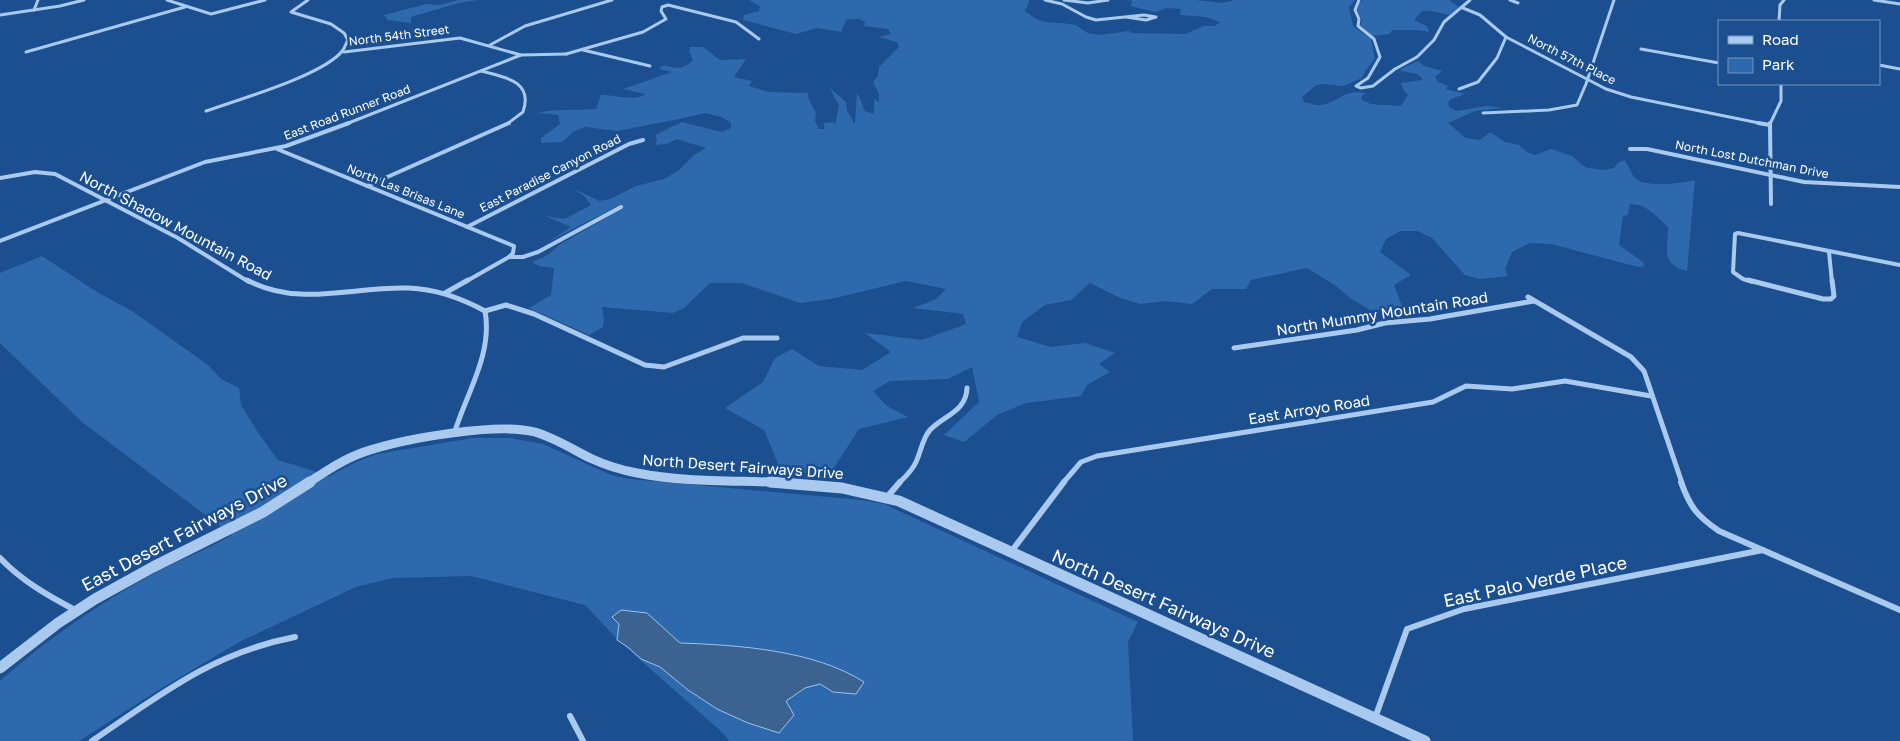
<svg xmlns="http://www.w3.org/2000/svg" width="1900" height="741" viewBox="0 0 1900 741" font-family="'Golos Text',sans-serif">
<style>
.green{fill:#2e69ad}
.water{fill:#3c6290;stroke:#9cc4f0}
.lines{fill:none;stroke-linecap:round;stroke-linejoin:round}
.minor-far3{stroke:#a9c9ee;stroke-width:3}
.minor-far2{stroke:#a9c9ee;stroke-width:4}
.minor-far1{stroke:#a9c9ee;stroke-width:5}
.minor{stroke:#a9c9ee;stroke-width:6}
.tertiary-far1{stroke:#a9c9ee;stroke-width:9}
.tertiary{stroke:#a9c9ee;stroke-width:11}
.labels{text-anchor:middle;dominant-baseline:central;stroke-width:5;stroke-linejoin:round;paint-order:stroke}
.far-street-label{font-size:12px;fill:#fff;stroke:#1b4f8f}
.street-label{font-size:15px;fill:#fff;stroke:#1b4f8f}
.near-street-label{font-size:18px;fill:#fff;stroke:#1b4f8f}
</style>
<rect width="100%" height="100%" fill="#1b4f8f"/>
<g class="green">
<polygon points="459,0 478,0 459,3 411,17 411,23 388,20 384,15 426,4 440,5"/>
<path d="M749 0H1029L1027 8 1024 10C1044 28 1053 20 1075 25 1080 26 1082 31 1088 33 1104 37 1114 32 1129 31L1132 33 1185 34 1204 26H1215L1220 22 1206 17 1180 15 1181 9 1167 8 1155 12 1131 6 1132 1 1131 0H1195L1222 3 1235 0H1355L1349 7 1353 26 1371 39 1375 59 1365 71 1362 78 1343 86 1322 84 1315 86 1302 97 1304 102C1309 103 1315 105 1320 105 1339 103 1342 89 1366 93L1361 97 1362 100 1371 104 1401 106 1408 95 1404 91 1401 83 1422 80V78L1417 74 1401 71V69L1418 61 1424 66 1442 71 1435 77 1438 82 1448 86 1446 89 1465 94 1451 99 1448 103 1449 107 1456 111 1487 106 1503 108 1475 111 1448 123 1466 138 1480 140 1490 132 1505 142 1519 145 1527 152 1535 155 1551 149 1572 156 1582 165 1588 168 1603 170 1614 168 1619 162 1625 160C1628 165 1631 173 1634 177 1644 189 1682 183 1695 180L1687 271C1660 264 1668 250 1668 227 1655 216 1648 204 1630 204L1628 215 1623 216 1619 245 1643 262 1645 266 1638 267 1551 244 1530 243 1512 252 1505 269 1508 276 1480 279 1465 275 1431 237 1417 231H1400L1386 239 1380 252 1411 275 1394 285 1402 306 1400 313 1370 310 1350 298 1336 286 1307 268 1251 280 1246 289H1212L1192 304 1165 301 1140 304 1120 298 1090 283 1071 300 1045 305 1022 322 1017 337 1051 347 1085 343 1115 353 1099 364 1110 372 1087 385 1081 396 1026 403 997 415 964 442 944 435 979 402 972 367 948 379 890 381 873 391 887 406 908 417 859 429 832 471 812 475 779 466 764 430 725 408 763 382 775 358 792 349 819 366 862 370 891 352 865 333 922 340 966 324 963 314 913 308 936 299 946 289 906 281 831 299 800 303 742 283H710L684 308 673 313 602 307 604 318 603 327 589 335 529 308 551 295 554 268 539 266 532 262 548 255 559 245 623 208 618 206 546 243 571 227 545 216 565 219 591 205 585 197 573 188 599 201 610 199 636 186 664 179 679 170 694 155 706 148 677 139 667 144 655 145 657 141 655 135 682 122 722 132 731 128V123L722 117 705 113 689 117 617 131 585 127 573 132 562 142 541 143V138L560 124 558 115 538 113C557 108 576 111 596 109L601 95C617 95 627 100 643 96L645 94 623 89 672 72 659 69 664 65C677 69 683 70 693 60L689 51 690 47H703L720 60 746 59 734 77 752 81 749 86 769 92 808 93 809 100 816 113 815 121 819 129H824V123L833 122 835 125 839 105 829 87 846 102 847 111 855 124 857 92 865 111 874 114V99L879 102V94L873 82 878 76 879 67 899 47 897 42 879 37 891 34 888 29 864 26 865 22C859 17 853 19 846 20L841 32 817 28 796 34 743 20 744 15 759 11 760 6Z"/>
<polygon points="1364,0 1449,0 1459,7 1449,15 1430,11 1422,11 1414,20 1427,26 1429,32 1415,30 1392,30 1390,34 1372,36 1360,25 1362,20 1357,10 1360,2"/>
<path d="M42 256 97 292 132 311 208 365 221 379 239 388 241 405 259 434 278 460 311 470 328 477 354 463 377 454 473 438H510L543 444 611 475 630 479 862 500 884 504 1138 622 1128 642 1133 741H729L725 735 619 641 585 605 471 576 394 578 356 587 239 642 157 691 79 741H0V681C45 641 94 607 146 578 174 562 204 551 232 535L82 422 0 343V273Z"/>
</g>
<path class="water" d="M621 610 647 613 680 643C738 645 814 650 864 682L856 694 833 692 820 684 805 688 786 701 794 715 779 733 748 723 717 709 688 690 660 667 641 659 629 648 617 640 619 624 612 617Z"/>
<g class="lines">
<g class="minor-far3">
<polyline points="167,0 211,14 265,0"/>
<polyline points="1045,0 1062,4 1086,17 1096,20 1144,15 1156,17 1146,20 1126,17"/>
<polyline points="1064,0 1088,3 1108,0"/>
<polyline points="1359,0 1355,10 1359,19 1358,26 1374,39 1380,57 1368,78 1356,86 1361,88 1373,86 1395,69 1417,57 1434,40 1444,22 1470,0"/>
<polyline points="1510,0 1518,3"/>
<polyline points="1874,0 1900,4"/>
<polyline points="1463,8 1480,15 1506,37 1606,89 1631,97 1764,124"/>
<polyline points="34,10 38,0"/>
<polyline points="0,15 60,6 84,0"/>
<polyline points="1779,21 1780,5 1784,0"/>
<polyline points="490,45 525,26 612,0"/>
<polyline points="1641,49 1719,63"/>
<polyline points="583,50 650,66"/>
<polyline points="26,52 185,7"/>
<polyline points="344,52 460,38 521,55"/>
<polyline points="566,54 643,32 666,19 661,11 662,7 668,5 736,22 759,39"/>
<polyline points="1879,65 1900,69"/>
<path d="M481 71C503 77 534 80 523 112L507 124"/>
<polyline points="1459,89 1478,82 1497,58 1506,37"/>
<path d="M206 111C237 100 325 75 343 50 345 47 346 43 348 40L344 33 331 24 291 12 308 0"/>
<polyline points="1483,113 1549,110 1577,105 1586,84 1614,0"/>
<polyline points="346,124 521,55 567,54"/>
<polyline points="1770,124 1781,101 1781,84"/>
</g>
<g class="minor-far2">
<polyline points="1758,123 1770,125"/>
<polyline points="1770,123 1771,204"/>
<polyline points="277,149 514,246 513,253 509,257"/>
<polyline points="1630,149 1647,149 1804,182 1900,187"/>
<polyline points="0,178 35,172 55,174 178,238 249,282"/>
<polyline points="367,186 509,123"/>
<polyline points="467,227 629,144 643,140"/>
<polyline points="0,241 205,162 286,146 349,123"/>
<polyline points="1829,252 1832,282"/>
<polyline points="465,282 509,257 523,257 538,252 621,207"/>
<polyline points="1753,282 1743,279 1733,272 1735,234 1738,233 1900,265"/>
</g>
<g class="minor-far1">
<path d="M247 280C300 308 353 286 409 288 437 289 461 298 485 311 493 354 466 394 454 434"/>
<polyline points="1748,280 1823,299 1831,299 1834,296 1832,280"/>
<polyline points="445,293 468,280"/>
<polyline points="1528,297 1631,357 1644,371 1682,483"/>
<polyline points="485,311 506,305 534,314 645,365 664,367 743,338 777,338"/>
<polyline points="1234,348 1357,330 1385,323 1430,319 1534,301"/>
<path d="M899 483C905 477 912 471 916 462 921 452 922 439 930 430 944 415 966 412 967 388"/>
<polyline points="1063,483 1081,462 1097,456 1433,402 1466,386 1512,389 1565,381 1651,396"/>
</g>
<g class="minor">
<path d="M1681 482C1690 507 1697 516 1719 531L1900 610"/>
<polyline points="887,497 900,482"/>
<polyline points="1011,552 1064,482"/>
<path d="M0 558C22 581 47 595 75 610"/>
<polyline points="570,716 583,741"/>
<polyline points="1375,718 1407,629 1464,609 1763,550"/>
<path d="M92 741C160 695 212 653 295 637"/>
</g>
<path class="tertiary-far1" d="M308 483C326 471 344 459 364 452 402 439 497 422 535 432 555 438 572 449 590 458 605 465 621 470 637 473 687 483 740 480 791 483"/>
<g class="tertiary">
<polyline points="770,482 842,488 899,501 1425,741"/>
<polyline points="0,668 58,623 95,599 153,567 263,512 310,482"/>
</g>
</g>
<g class="labels">
<g class="far-street-label">
<text transform="translate(399 35) rotate(-7)">North 54th Street</text>
<text transform="translate(1572 59) rotate(27)">North 57th Place</text>
<text transform="translate(347 112) rotate(-21)">East Road Runner Road</text>
<text transform="translate(1752 159) rotate(11)">North Lost Dutchman Drive</text>
<text transform="translate(550 173) rotate(-27)">East Paradise Canyon Road</text>
<text transform="translate(406 191) rotate(22)">North Las Brisas Lane</text>
</g>
<g class="street-label">
<text transform="translate(176 225) rotate(28)">North Shadow Mountain Road</text>
<text transform="translate(1382 313) rotate(-9)">North Mummy Mountain Road</text>
<text transform="translate(1309 409) rotate(-9)">East Arroyo Road</text>
<text transform="translate(743 466) rotate(4)">North Desert Fairways Drive</text>
</g>
<g class="near-street-label">
<text transform="translate(184 532) rotate(-28)">East Desert Fairways Drive</text>
<text transform="translate(1535 581) rotate(-12)">East Palo Verde Place</text>
<text transform="translate(1164 603) rotate(24)">North Desert Fairways Drive</text>
</g>
</g>
<rect x="1718" y="20" width="162" height="65" fill="#1b4f8f" stroke="#7695bc"/>
<rect x="1728" y="36" width="25" height="8" fill="#a9c9ee" stroke="#7695bc"/>
<text x="1762" y="45" font-size="15" fill="#ffffff">Road</text>
<rect x="1728" y="58" width="25" height="15" fill="#2e69ad" stroke="#7695bc"/>
<text x="1762" y="70" font-size="15" fill="#ffffff">Park</text>
</svg>
